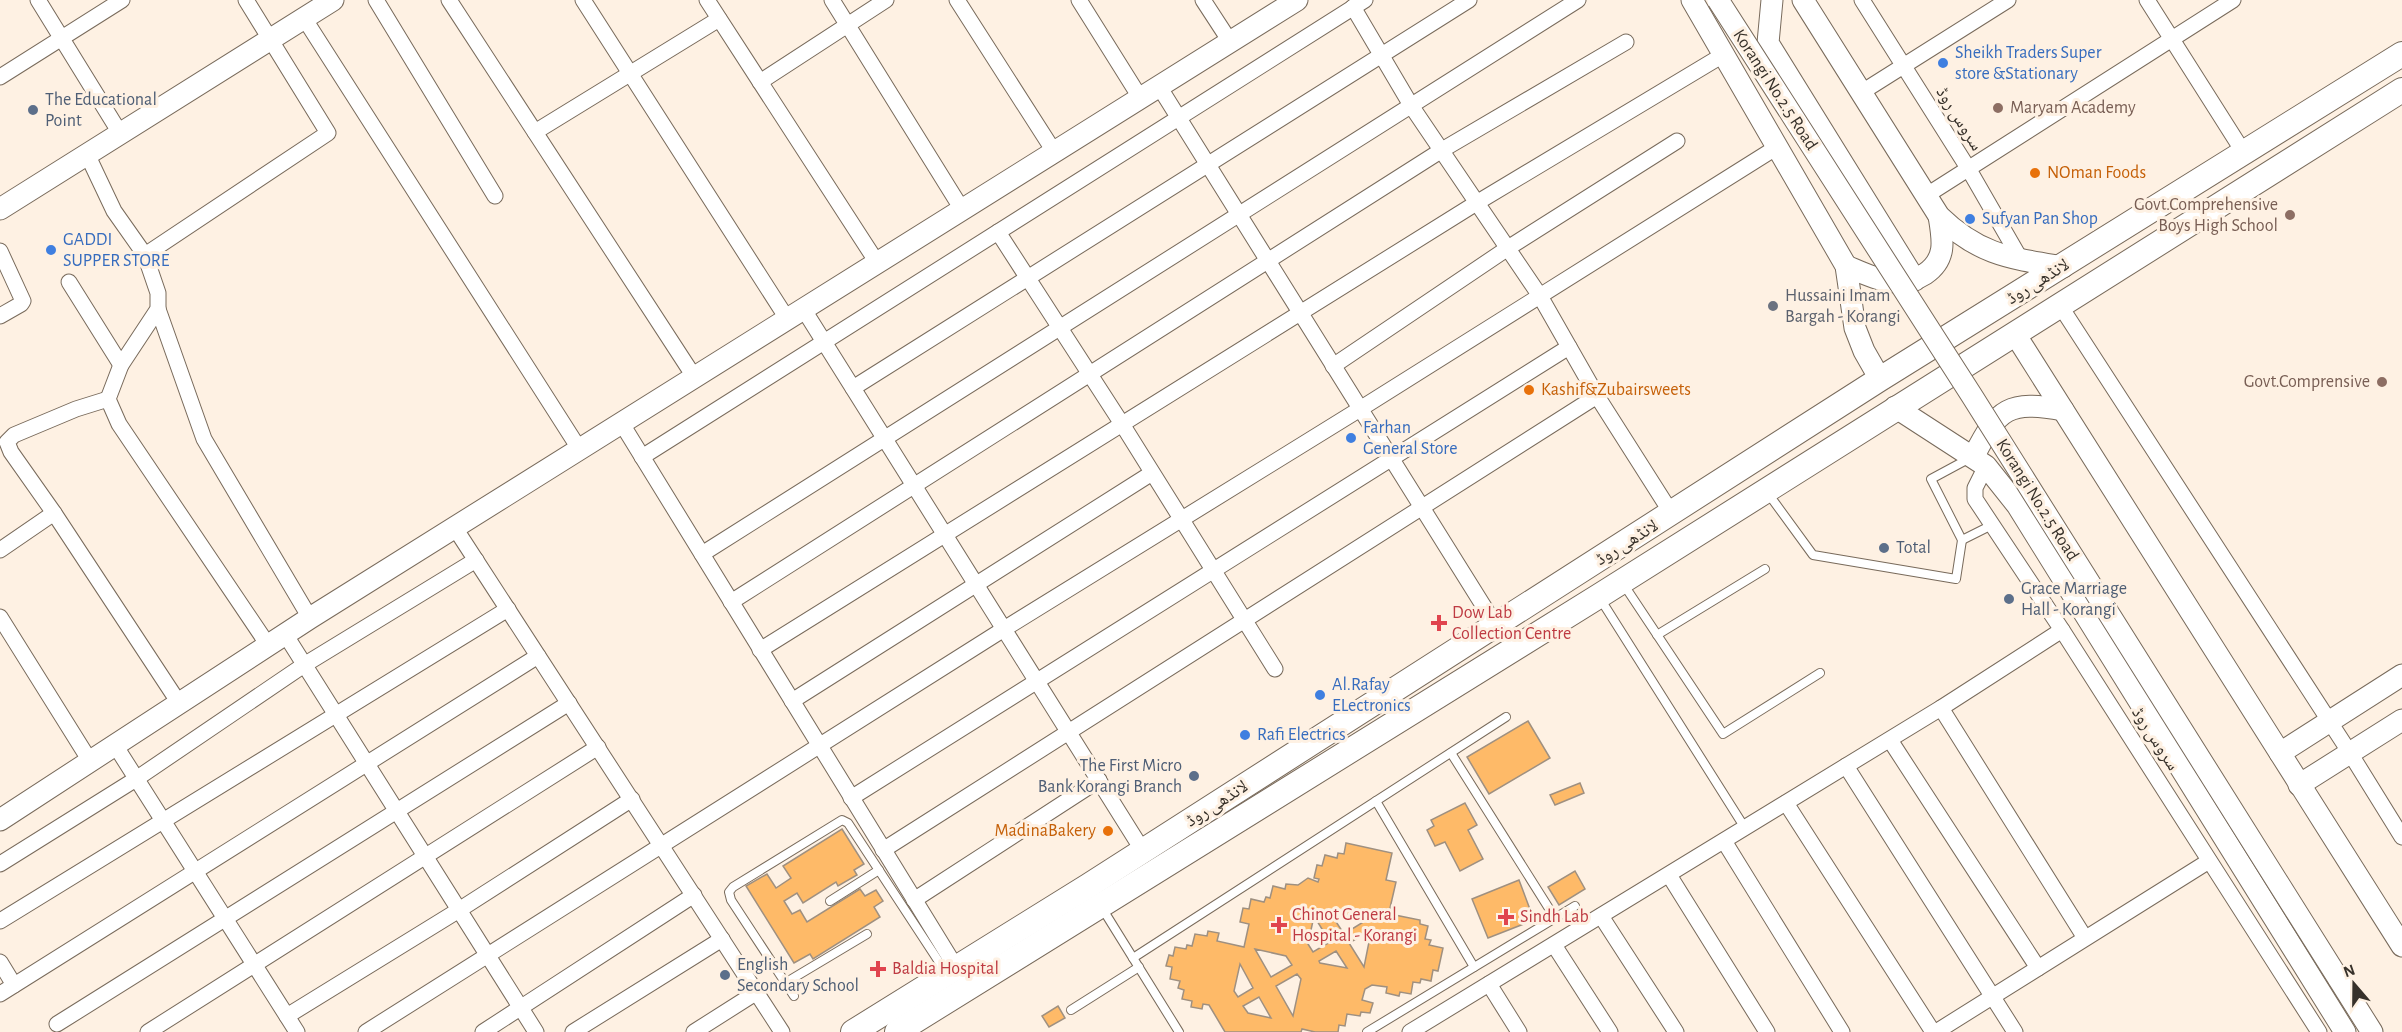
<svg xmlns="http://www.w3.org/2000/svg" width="2402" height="1032" viewBox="0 0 2402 1032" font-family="'Alegreya Sans','Noto Naskh Arabic',sans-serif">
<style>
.building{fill:#feba68;stroke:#9f9080;stroke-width:1.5;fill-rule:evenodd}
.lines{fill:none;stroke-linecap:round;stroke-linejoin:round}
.lane-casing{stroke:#786a5b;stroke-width:10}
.street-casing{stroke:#786a5b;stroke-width:17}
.secondary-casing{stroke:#786a5b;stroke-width:23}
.primary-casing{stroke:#786a5b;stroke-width:26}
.lane{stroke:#fff;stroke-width:8}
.street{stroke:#fff;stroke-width:15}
.secondary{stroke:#fff;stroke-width:21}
.primary{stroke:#fff;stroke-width:24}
.secondary-bridge-casing{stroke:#786a5b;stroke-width:23;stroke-linecap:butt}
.secondary-bridge{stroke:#fff;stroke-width:21}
.shop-dot{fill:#3f7fe0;stroke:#fef1e3;stroke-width:2}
.education-dot{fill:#8d6e63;stroke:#fef1e3;stroke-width:2}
.service-dot{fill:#5c6f8a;stroke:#fef1e3;stroke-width:2}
.food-dot{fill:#e8710a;stroke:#fef1e3;stroke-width:2}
.worship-dot{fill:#6b7280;stroke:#fef1e3;stroke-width:2}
.health-dot{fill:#e0444e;stroke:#fef1e3;stroke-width:2}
.labels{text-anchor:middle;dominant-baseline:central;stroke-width:6;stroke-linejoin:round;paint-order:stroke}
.shop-label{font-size:18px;fill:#366cbe;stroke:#fef1e3;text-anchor:start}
.street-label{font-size:18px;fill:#37312a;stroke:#fef1e3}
.service-label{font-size:18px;fill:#4e5e75;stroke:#fef1e3;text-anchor:start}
.education-label{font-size:18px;fill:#785e54;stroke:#fef1e3;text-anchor:end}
.food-label{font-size:18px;fill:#c56008;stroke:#fef1e3;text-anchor:start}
.worship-label{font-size:18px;fill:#5b616d;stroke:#fef1e3;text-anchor:start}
.health-label{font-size:18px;fill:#be3a42;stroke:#fef1e3;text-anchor:start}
</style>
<rect width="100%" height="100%" fill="#fef1e3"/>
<g class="building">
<polygon points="1528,721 1550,758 1489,794 1467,757"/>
<polygon points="1580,783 1584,793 1555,805 1550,795"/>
<polygon points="1465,803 1477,825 1468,830 1483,859 1460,871 1445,842 1435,846 1427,830 1434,826 1431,820"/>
<polygon points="842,829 864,864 854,870 857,875 838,886 836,882 803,903 797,893 784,901 792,914 800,910 807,922 860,889 865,896 876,890 883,901 874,907 880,917 813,959 810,954 794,963 746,886 767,874 776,888 791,878 783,866"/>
<path d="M1346 843 1392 853 1386 880 1396 882 1390 908 1395 915 1420 920V924L1428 926 1425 939 1431 940 1429 945 1443 948 1438 971 1433 970 1431 981 1421 979 1420 983 1413 982 1411 994 1400 992 1399 996 1386 993 1387 987 1372 985 1365 989 1362 1000 1373 1003 1370 1013 1361 1012 1360 1016 1347 1014 1345 1026 1339 1025 1338 1032H1315L1302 1029 1301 1032H1225L1209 1005 1203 1004 1202 1009 1191 1007 1192 1001 1182 999 1184 990 1178 988 1180 981 1170 979 1172 967 1166 966 1169 955 1173 956 1175 947 1186 949 1187 945 1192 946 1195 934 1207 936 1208 931 1219 933 1217 941 1244 947 1249 924 1240 922 1243 908 1249 909 1251 899 1264 902 1266 897 1270 898 1273 886 1285 889 1286 884 1298 885 1308 878 1318 882 1319 879 1314 878 1317 865 1322 866 1325 855 1337 858 1338 853 1344 854ZM1329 911 1363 918 1365 921 1344 934ZM1314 916 1330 942 1313 952 1308 944ZM1371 930V932L1364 967 1349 943ZM1255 949 1286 956 1292 965 1271 977ZM1336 951 1347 968 1320 963 1319 961ZM1240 964 1253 988 1238 997 1234 991ZM1297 974 1301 979 1293 1016 1276 986ZM1259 997 1271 1018 1248 1013 1243 1006Z"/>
<polygon points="1575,871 1585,889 1559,905 1548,887"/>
<polygon points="1519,880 1534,920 1488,938 1472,899"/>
<polygon points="1058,1006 1065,1018 1049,1027 1042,1016"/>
</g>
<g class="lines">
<g class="lane-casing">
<g id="lane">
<polyline points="1767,492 1813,555 1956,579 1962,540 1931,479 1970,458"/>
<polyline points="1962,540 1992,525"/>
<polyline points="1624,585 1723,734 1820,673"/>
<polyline points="1601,600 1745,828"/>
<polyline points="1657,635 1765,569"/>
<polyline points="1451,753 1555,918"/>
<polyline points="1376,801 1474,967"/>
<polyline points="830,901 879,870"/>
<polyline points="1102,908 1179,1032"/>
<polyline points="1133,958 1506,717"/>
<polyline points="785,983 867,934"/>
<polyline points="794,996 731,900 729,892 733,887 842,820 848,823 945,971"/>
<polyline points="1071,1010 1139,967"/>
<polyline points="1367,1032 1575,906"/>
</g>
</g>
<g class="street-casing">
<g id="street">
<polyline points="38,0 120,133"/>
<polyline points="246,0 328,133 145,255 158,293 158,309 121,365 108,399 119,424 268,645"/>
<polyline points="376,0 495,196"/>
<polyline points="449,0 695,378"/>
<polyline points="583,0 788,320"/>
<polyline points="707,0 878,264"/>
<polyline points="832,0 963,211"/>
<polyline points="957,0 1055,153"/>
<polyline points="1079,0 1141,99"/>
<polyline points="1203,0 1231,43"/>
<polyline points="1862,0 1968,168 2021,260"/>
<polyline points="2147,0 2244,153"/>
<polyline points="1353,7 1412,107 1540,296 1597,396"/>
<polyline points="304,18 580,450"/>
<polyline points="0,77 122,0"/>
<polyline points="760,82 886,0"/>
<polyline points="1160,88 1496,626"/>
<polyline points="1862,92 2008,0"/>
<polyline points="535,132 719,19"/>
<polyline points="87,154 114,211 145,255"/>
<polyline points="1927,195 2233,0"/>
<polyline points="998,232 1122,424 1275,669"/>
<polyline points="0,251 23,301 21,304 0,316"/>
<polyline points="69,282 121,365"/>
<polyline points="2061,307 2350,753 2402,837"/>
<polyline points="158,309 204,439 310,618"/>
<polyline points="804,310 1143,851"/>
<polyline points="1333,366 1508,248 1677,141"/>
<polyline points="853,388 1469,0"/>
<polyline points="108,399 76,409 14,435 7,442 11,452 54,513 179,703"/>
<polyline points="622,424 957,969"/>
<polyline points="642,457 1365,0"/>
<polyline points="1986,466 1975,488 1975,499 2062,630 2319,1032"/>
<polyline points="455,528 782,1032"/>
<polyline points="0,550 54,513"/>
<polyline points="702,554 1578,0"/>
<polyline points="731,602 1442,150 1626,42"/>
<polyline points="0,617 90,761"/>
<polyline points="285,634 536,1032"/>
<polyline points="760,650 1478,202 1723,55"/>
<polyline points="792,701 1152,473"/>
<polyline points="1941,708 2085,938"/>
<polyline points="1890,740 2038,968"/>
<polyline points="115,745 297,1032"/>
<polyline points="1846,766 2015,1032"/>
<polyline points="851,798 1569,347"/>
<polyline points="1786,803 1933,1032"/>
<polyline points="1724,841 1842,1032"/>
<polyline points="883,850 1597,396 1672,514"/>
<polyline points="0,864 136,779 304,665 476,560"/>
<polyline points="1669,875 1767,1032"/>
<polyline points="914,900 1099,780"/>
<polyline points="1601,916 1676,1032"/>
<polyline points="0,921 508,609"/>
<polyline points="1554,945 1610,1032"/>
<polyline points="0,962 14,985"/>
<polyline points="1489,984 1519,1032"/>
<polyline points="0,994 538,656"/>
<polyline points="287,1016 459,910 632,799"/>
<polyline points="57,1024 569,703"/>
<polyline points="148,1032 598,747"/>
<polyline points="366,1032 1004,629 1360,409 1777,147"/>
<polyline points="483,1032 694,895"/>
<polyline points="573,1032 722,939"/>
<polyline points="694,1032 757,992"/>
<polyline points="1410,1032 1941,708 2062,630"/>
<polyline points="1936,1032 2209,861"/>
</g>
</g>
<g class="secondary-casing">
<g id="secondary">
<polyline points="1692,0 1846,266 1855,328 1864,351 1880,379"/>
<polyline points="1772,0 1768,43 1915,280"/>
<path d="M1803 0 1939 216C1979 255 2010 258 2063 267"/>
<polyline points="0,209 333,0"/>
<path d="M1846 266C1872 277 1898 291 1925 274 1947 259 1943 240 1939 216"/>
<polyline points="2015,334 2402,946"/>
<polyline points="1895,407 1986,466 2017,505 2345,1032"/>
<path d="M1974 456C1998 408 2009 400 2063 410"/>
<polyline points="2280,753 2402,675"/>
<polyline points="2299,785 2402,720"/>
<polyline points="0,820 310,618 1297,0"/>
<polyline points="2338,978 2372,1032"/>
</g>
</g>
<g class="primary-casing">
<g id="primary">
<polyline points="853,1032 1088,886 1880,379 2402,54"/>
<polyline points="897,1032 1599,596 2402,90"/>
</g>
</g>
<use href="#lane" class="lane"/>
<use href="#street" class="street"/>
<use href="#secondary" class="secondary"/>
<use href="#primary" class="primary"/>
<g class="secondary-bridge-casing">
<polyline id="secondary-bridge" points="1718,0 1972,396 2338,978"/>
</g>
<use href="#secondary-bridge" class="secondary-bridge"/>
</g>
<g class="shop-dot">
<circle cx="1943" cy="63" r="6"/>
<circle cx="1970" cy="219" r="6"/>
<circle cx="51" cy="250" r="6"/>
<circle cx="1351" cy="438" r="6"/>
<circle cx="1320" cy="695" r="6"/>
<circle cx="1245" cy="735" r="6"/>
</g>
<g class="education-dot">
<circle cx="1998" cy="108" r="6"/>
<circle cx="2290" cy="215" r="6"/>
<circle cx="2382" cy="382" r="6"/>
</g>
<g class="service-dot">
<circle cx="33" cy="110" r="6"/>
<circle cx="1884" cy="548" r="6"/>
<circle cx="2009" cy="599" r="6"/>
<circle cx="1194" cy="776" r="6"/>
<circle cx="725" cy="975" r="6"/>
</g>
<g class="food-dot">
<circle cx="2035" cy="173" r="6"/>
<circle cx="1529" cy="390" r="6"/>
<circle cx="1108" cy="831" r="6"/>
</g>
<circle class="worship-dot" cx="1773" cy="306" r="6"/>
<g class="health-dot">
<path d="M1436 614h6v6h6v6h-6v6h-6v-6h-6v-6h6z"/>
<path d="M1503 908h6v6h6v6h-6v6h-6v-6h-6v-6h6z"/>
<path d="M1276 916h6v6h6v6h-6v6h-6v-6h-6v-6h6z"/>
<path d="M875 960h6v6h6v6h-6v6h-6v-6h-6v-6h6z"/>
</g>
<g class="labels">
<g class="shop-label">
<text x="1955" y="53">Sheikh Traders Super<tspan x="1955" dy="21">store &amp;Stationary</tspan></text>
<text x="1982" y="219">Sufyan Pan Shop</text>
<text x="63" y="240">GADDI<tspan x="63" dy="21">SUPPER STORE</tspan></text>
<text x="1363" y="428">Farhan<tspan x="1363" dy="21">General Store</tspan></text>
<text x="1332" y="685">Al.Rafay<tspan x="1332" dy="21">ELectronics</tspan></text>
<text x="1257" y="735">Rafi Electrics</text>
</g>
<g class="street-label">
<text transform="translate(1775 90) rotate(57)">Korangi No.2.5 Road</text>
<text transform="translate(1959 119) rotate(58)">سروس روڈ</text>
<text transform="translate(2038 282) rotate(-32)">لانڈھی روڈ</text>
<text transform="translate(2037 500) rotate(58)">Korangi No.2.5 Road</text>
<text transform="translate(1627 543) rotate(-32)">لانڈھی روڈ</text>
<text transform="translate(2155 739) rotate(57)">سروس روڈ</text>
<text transform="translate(1217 804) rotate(-33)">لانڈھی روڈ</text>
</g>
<g class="service-label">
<text x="45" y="100">The Educational<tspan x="45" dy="21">Point</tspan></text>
<text x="1896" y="548">Total</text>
<text x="2021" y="589">Grace Marriage<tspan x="2021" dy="21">Hall - Korangi</tspan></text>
<text x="1182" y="766" text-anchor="end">The First Micro<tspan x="1182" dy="21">Bank Korangi Branch</tspan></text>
<text x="737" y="965">English<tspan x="737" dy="21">Secondary School</tspan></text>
</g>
<g class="education-label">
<text x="2010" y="108" text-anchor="start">Maryam Academy</text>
<text x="2278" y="205">Govt.Comprehensive<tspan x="2278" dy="21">Boys High School</tspan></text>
<text x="2370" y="382">Govt.Comprensive</text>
</g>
<g class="food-label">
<text x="2047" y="173">NOman Foods</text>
<text x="1541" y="390">Kashif&amp;Zubairsweets</text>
<text x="1096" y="831" text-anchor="end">MadinaBakery</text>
</g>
<g class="worship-label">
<text x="1785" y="296">Hussaini Imam<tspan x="1785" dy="21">Bargah - Korangi</tspan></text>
</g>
<g class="health-label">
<text x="1452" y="613">Dow Lab<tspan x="1452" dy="21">Collection Centre</tspan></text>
<text x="1292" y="915">Chinot General<tspan x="1292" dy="21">Hospital - Korangi</tspan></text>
<text x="1520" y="917">Sindh Lab</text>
<text x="892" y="969">Baldia Hospital</text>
</g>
</g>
<g transform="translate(2354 984) rotate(340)" stroke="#fef1e3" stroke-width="4.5" paint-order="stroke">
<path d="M0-4.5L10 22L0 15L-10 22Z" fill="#37312a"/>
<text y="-9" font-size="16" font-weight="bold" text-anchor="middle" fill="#37312a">N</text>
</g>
</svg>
